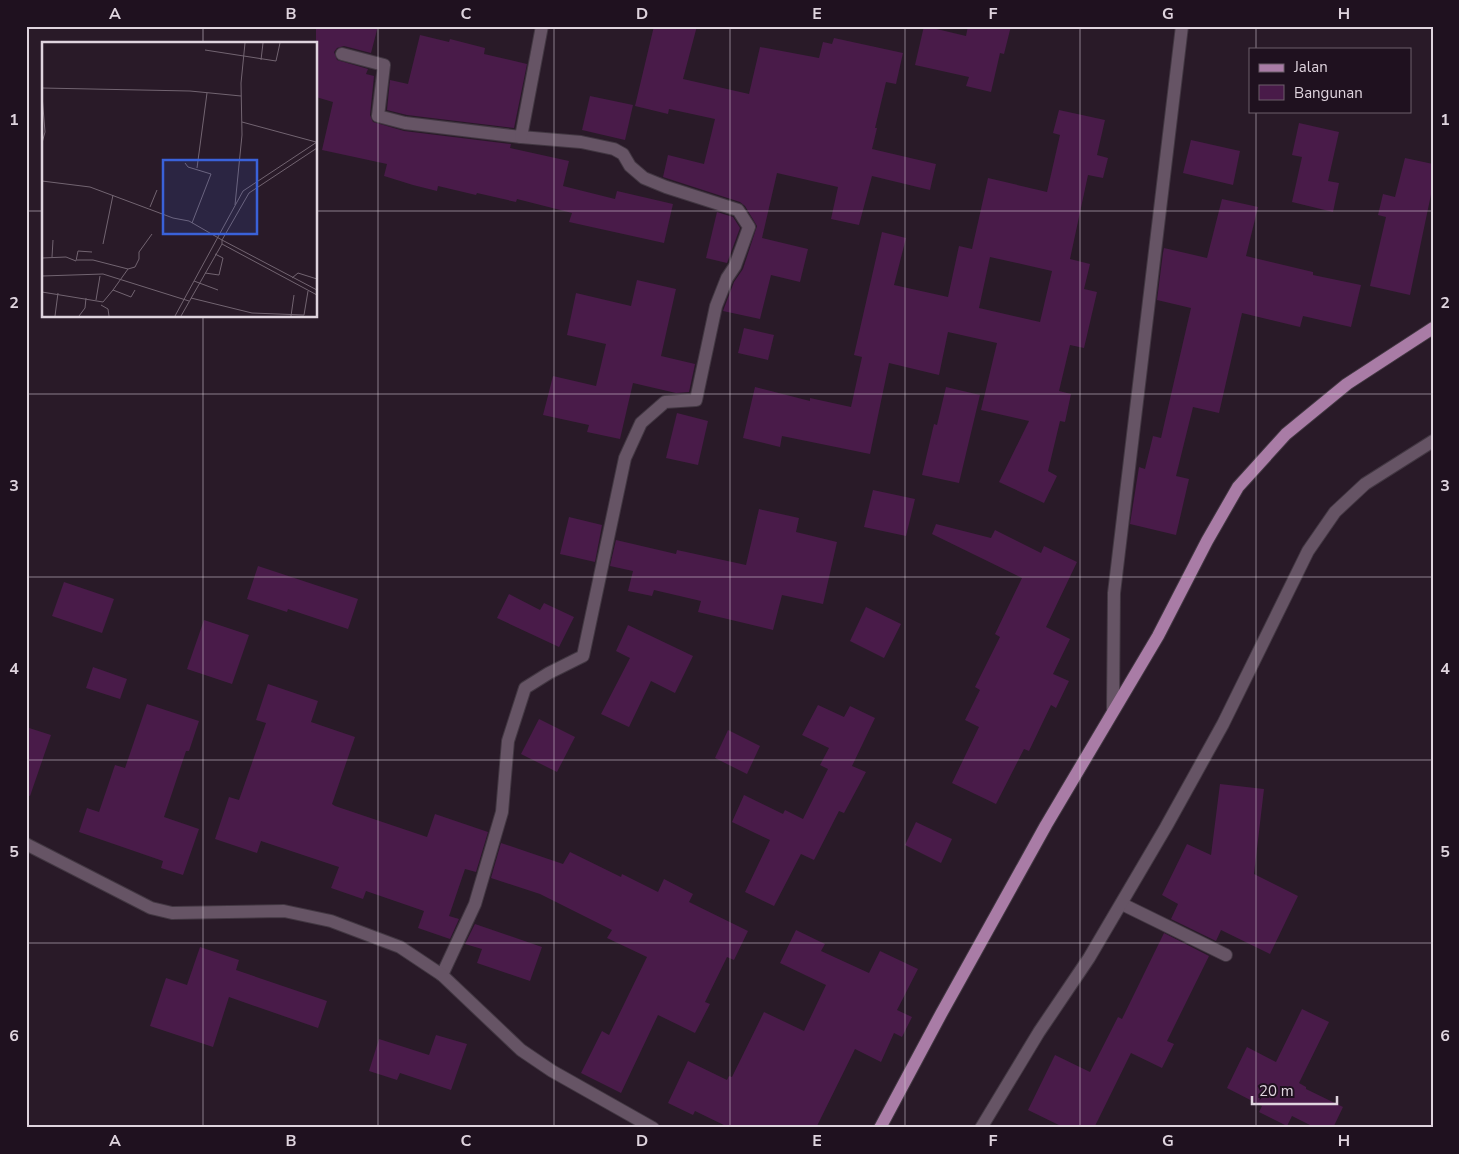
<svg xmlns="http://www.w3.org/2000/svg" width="1459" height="1154" viewBox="0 0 1459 1154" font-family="'Nunito Sans',sans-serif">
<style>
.building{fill:#491b49;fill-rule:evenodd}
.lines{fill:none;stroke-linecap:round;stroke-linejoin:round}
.minor-casing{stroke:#423742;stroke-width:14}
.major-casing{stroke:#423742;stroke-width:14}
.minor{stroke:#665465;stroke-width:12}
.major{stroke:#a97ca6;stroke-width:12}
.grid{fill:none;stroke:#dfd4de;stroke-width:1;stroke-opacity:0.55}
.inset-road{fill:none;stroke:#726471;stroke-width:1}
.view{fill:#3a62d9;fill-opacity:0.15;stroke:#3a62d9;stroke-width:2.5}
.inset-edge{fill:none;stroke:#dfd4de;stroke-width:2.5}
.neatline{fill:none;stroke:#dfd4de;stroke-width:2}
.grid-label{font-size:16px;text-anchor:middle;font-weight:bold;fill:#dfd4de}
</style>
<rect width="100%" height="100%" fill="#291a28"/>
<g class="building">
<polygon points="316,26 378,26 371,53 344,46 337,48 334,52 337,60 368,69 366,74 374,76 370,115 373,122 404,131 511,144 510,148 569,161 563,186 615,199 617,191 673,204 664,243 569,222 572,213 517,199 516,202 477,193 476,195 438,186 437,191 413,185 384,176 387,164 322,150 333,102 316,97"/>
<polygon points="654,26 697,26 683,79 749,94 760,47 819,58 823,42 832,44 834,38 903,53 896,84 886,82 875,128 877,128 872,149 936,164 930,190 872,176 859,225 831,219 838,187 777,173 762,238 808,249 800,282 771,275 760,319 723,311 734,282 743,269 757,226 745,206 740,202 663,177 668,155 704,164 715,119 669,109 668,114 635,106"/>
<polygon points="924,26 966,36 968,26 1011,26 1004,54 1000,53 991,92 966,86 969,77 915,65"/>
<polygon points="420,35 449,42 450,39 485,48 484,54 527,64 514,128 407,115 387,110 390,80 408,84"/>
<polygon points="590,96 633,105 625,140 582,130"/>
<path d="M1059 110 1105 120 1097 155 1108 158 1103 178 1088 175 1070 259 1090 264 1084 289 1097 292 1084 348 1070 345 1059 391 1071 394 1065 422 1060 421 1048 471 1057 476 1044 503 999 482 1029 421 981 410 997 343 948 332 939 375 889 363 870 454 782 436 780 447 743 438 755 387 810 401V398L851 407 862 357 854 355 882 232 906 238 894 285 948 297 959 246 972 249 988 178 1047 192 1060 135 1053 133ZM990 257 1052 271 1040 322 979 308Z"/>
<polygon points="1299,123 1339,132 1328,181 1339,183 1333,212 1292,202 1302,157 1292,155"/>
<polygon points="1191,140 1240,151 1233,185 1183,173"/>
<polygon points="1405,158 1433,164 1433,185 1410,295 1370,286 1386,217 1378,215 1383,194 1395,197"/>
<polygon points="1222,199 1258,207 1246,256 1313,272 1313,275 1361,285 1351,327 1303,316 1300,327 1242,313 1219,413 1193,407 1176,476 1189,479 1176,535 1130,524 1139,467 1145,469 1153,436 1161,438 1191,308 1157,300 1163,253 1164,248 1207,258"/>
<polygon points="717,212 733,217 740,228 727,263 706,258"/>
<polygon points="637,280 676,289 661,356 695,364 689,392 676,393 633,383 620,439 587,432 589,425 543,415 553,376 596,386 606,344 567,335 576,293 631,306"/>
<polygon points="744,328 774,335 768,360 738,353"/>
<polygon points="946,387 980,395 959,483 922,475 934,424 937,425"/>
<polygon points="677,413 708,421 698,465 666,458"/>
<polygon points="873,490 915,499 906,536 864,527"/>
<polygon points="759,509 799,518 796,532 837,542 823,604 782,595 773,630 698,612 701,601 654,590 652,596 628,591 633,571 610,566 616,540 676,554 677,550 746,565"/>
<polygon points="569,517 602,525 595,562 560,554"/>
<polygon points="936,524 991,538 995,530 1041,553 1044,546 1077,562 1046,627 1070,639 1053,674 1069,681 1056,708 1051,705 1029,751 1024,749 996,804 952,783 979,727 965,720 980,690 975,687 1000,637 995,634 1022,578 932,534"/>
<polygon points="258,566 358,599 348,629 288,609 287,612 247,599"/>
<polygon points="64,582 114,599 102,633 52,616"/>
<polygon points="509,594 540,610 544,603 574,617 559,647 497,618"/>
<polygon points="866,607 901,624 884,658 850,641"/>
<polygon points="204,620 249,635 232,684 187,669"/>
<polygon points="628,625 693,656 675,693 651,681 629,727 601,714 630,658 616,651"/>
<polygon points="93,667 127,679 120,699 86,688"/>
<polygon points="268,684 318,701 311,722 355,737 332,804 335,806 427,837 435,814 488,832 476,872 465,869 449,916 459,919 450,939 418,928 424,911 366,891 363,899 331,888 339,867 261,841 257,853 215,839 229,797 239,800 266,723 256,720"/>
<polygon points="147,704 199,721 189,751 186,751 164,817 199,829 183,875 161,868 163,861 79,832 87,808 99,812 115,765 125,768"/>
<polygon points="818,705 844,717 850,706 875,718 852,766 866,772 844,813 839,811 814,860 801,854 774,906 745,892 770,840 732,822 744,795 783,814 785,810 803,819 828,769 820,765 829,748 802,735"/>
<polygon points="539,719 575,737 557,772 521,754"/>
<polygon points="26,727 51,735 30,796 26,795"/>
<polygon points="728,730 760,746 747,774 715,758"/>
<polygon points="1220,784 1264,789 1254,874 1298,896 1270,954 1221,930 1216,941 1171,919 1178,904 1162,895 1187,844 1211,855"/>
<polygon points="916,822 952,839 941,863 905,845"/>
<polygon points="501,843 563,864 570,852 621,877 622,874 658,892 664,879 693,894 689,902 748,931 734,960 727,957 705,1002 710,1004 695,1033 658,1015 621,1093 581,1073 602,1031 609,1035 647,957 607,938 612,930 540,894 491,878"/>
<polygon points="475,924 542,947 530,981 477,963 482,949 465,944"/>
<polygon points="796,930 825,944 821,951 869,973 880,951 918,969 897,1010 912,1017 902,1037 894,1033 881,1062 855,1049 816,1128 730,1128 695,1111 693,1115 668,1103 688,1061 727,1080 729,1076 732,1077 764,1012 804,1031 826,985 780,963"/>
<polygon points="1164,933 1209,956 1167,1041 1174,1044 1162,1068 1131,1053 1094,1128 1065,1128 1028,1110 1055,1055 1090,1072 1118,1017 1122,1019"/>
<polygon points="200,947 239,960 236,970 327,1001 318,1028 229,997 213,1047 150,1026 166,978 187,985"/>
<polygon points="1302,1009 1329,1022 1299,1083 1306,1087 1306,1089 1343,1107 1333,1128 1316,1128 1292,1116 1287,1126 1259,1112 1262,1106 1227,1088 1247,1047 1276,1062"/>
<polygon points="436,1035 467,1044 451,1090 400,1073 397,1080 369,1071 379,1039 429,1055"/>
</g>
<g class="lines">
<g class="minor-casing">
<g id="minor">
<polyline points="342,54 384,65 378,116 405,123 521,137 581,142 614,149 623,154 630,166 644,178 666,187 738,210 749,227 735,266 727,278 716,306 696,400 665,402 641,423 625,458 583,656 549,673 525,688 508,741 502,812 475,904 442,975"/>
<polyline points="521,137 542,26"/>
<polyline points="1113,709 1114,593 1182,26"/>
<polyline points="26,844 151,908 172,913 284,911 331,921 400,947 442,975 521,1050 552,1071 653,1128"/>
<polyline points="1122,904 1226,955"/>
<polyline points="981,1128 1039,1032 1089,958 1166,827 1223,724 1308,551 1335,512 1365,484 1433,441"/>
</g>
</g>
<g class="major-casing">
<polyline id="major" points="880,1128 941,1014 1046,825 1158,636 1207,541 1238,487 1286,434 1347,384 1433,328"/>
</g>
<use href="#minor" class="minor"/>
<use href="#major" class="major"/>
</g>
<path class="grid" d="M203 26V44M378 26V1128M554 26V1128M730 26V1128M905 26V1128M1080 26V1128M1256 26V49M1256 111V1128M26 211H44M316 211H1433M203 316V1128M26 394H1433M26 577H1433M26 760H1433M26 943H1433"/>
<g transform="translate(42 42)">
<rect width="275" height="275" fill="#291a28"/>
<path class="inset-road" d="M163 8 234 19 238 1M219 18 221 1M0 46 148 49 199 54M0 53 3 90 0 101M200 80 274 100M275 106 207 151 180 198 275 248M143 121 146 125 169 132 150 181M155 126 165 51M0 139 48 145 131 176 147 179 180 198V202L275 253M0 159V190M193 163 200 93 199 41 203 1M108 165 115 148M61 202 71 153M10 215 11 198M0 216 24 215 34 219 36 209 50 210M35 218H51L86 227 71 248 89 255 93 248M86 227 93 225 97 217V210L110 192M163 231 177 233 181 216 173 212M0 234 61 232 147 259M250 236 256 231 275 237M152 239 176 248M0 250 61 260 71 248M149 256 210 271 262 273 266 249M54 258 58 234M59 263 66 267 67 274M13 274 16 251M37 274 43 266 44 256M133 274 201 149 275 100M139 274 180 202M249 274 252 253"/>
<path class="view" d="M121 118H215V192H121Z"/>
<rect width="275" height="275" class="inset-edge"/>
</g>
<rect width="1459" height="1154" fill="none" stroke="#1f111f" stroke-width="55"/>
<rect x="1249" y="48" width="162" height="65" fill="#1f111f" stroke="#6c5f6b"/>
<rect x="1259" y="64" width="25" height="8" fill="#a97ca6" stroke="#6c5f6b"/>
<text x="1294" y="72" font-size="15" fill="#dfd4de">Jalan</text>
<rect x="1259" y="85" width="25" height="15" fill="#491b49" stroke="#6c5f6b"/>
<text x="1294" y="98" font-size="15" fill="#dfd4de">Bangunan</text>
<path d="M1252 1096v8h85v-8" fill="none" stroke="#dfd4de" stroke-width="2.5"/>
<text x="1259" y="1096" font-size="15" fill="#dfd4de" stroke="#1f111f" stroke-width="4" paint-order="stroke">20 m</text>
<rect x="28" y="28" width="1404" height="1098" class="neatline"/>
<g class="grid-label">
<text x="115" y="19">A</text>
<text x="291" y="19">B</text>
<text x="466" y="19">C</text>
<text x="642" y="19">D</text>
<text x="817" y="19">E</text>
<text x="993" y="19">F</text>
<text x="1168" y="19">G</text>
<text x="1344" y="19">H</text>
<text x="14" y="125">1</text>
<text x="1445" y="125">1</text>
<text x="14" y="308">2</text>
<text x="1445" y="308">2</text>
<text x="14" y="491">3</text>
<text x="1445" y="491">3</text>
<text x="14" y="674">4</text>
<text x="1445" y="674">4</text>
<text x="14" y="857">5</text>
<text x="1445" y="857">5</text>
<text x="14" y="1041">6</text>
<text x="1445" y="1041">6</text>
<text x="115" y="1146">A</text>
<text x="291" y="1146">B</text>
<text x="466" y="1146">C</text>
<text x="642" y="1146">D</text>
<text x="817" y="1146">E</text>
<text x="993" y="1146">F</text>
<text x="1168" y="1146">G</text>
<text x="1344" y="1146">H</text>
</g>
</svg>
